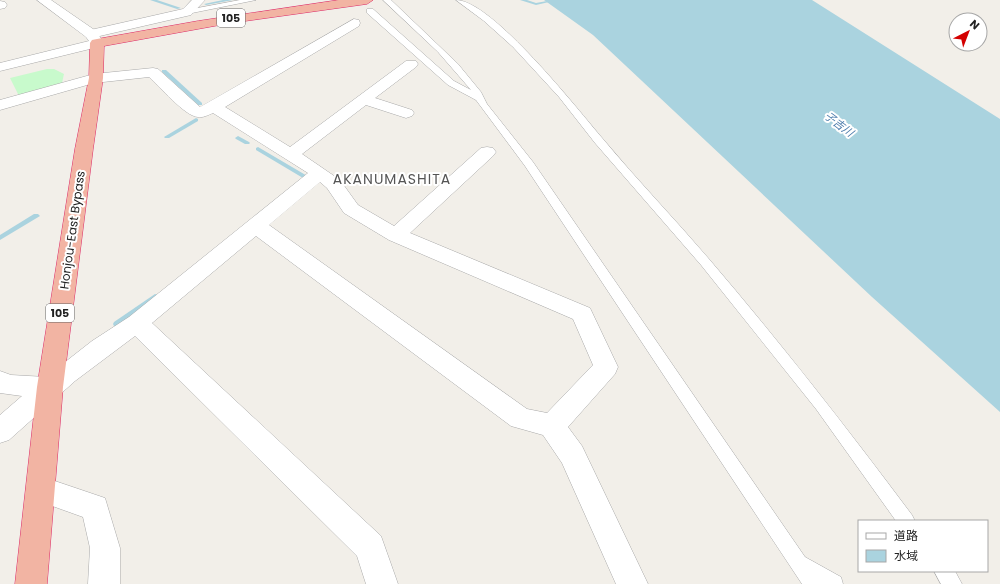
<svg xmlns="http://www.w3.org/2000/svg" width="1000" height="584" viewBox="0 0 1000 584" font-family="Poppins,'Noto Sans JP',sans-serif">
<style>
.park{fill:#c8facc}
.water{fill:#aad3df}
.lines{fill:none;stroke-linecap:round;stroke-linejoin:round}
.stream{fill:#aad3df;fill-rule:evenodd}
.service-casing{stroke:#a9a9a9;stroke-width:1}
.minor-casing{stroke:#a9a9a9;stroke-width:1}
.tertiary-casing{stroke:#a9a9a9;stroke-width:1}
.trunk-casing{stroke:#dc2a67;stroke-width:1}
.service{fill:#fff;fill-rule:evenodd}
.minor{fill:#fff;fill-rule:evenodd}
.tertiary{fill:#fff;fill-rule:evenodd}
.trunk{fill:#f2b4a3;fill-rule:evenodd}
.labels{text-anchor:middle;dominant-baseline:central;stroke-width:4;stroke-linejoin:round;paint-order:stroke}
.shield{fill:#fff;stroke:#646464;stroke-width:1}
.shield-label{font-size:11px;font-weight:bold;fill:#222}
.far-water-label{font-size:11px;font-style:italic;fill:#4a7aab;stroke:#fff}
.street-label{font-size:12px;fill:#222;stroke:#fff}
.quarter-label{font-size:14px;letter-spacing:1px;fill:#555;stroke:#fff}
</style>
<rect width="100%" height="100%" fill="#f2efe9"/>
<polygon class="park" points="47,69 54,69 64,74 62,83 19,96 10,78"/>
<polygon class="water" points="544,0 812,0 1000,119 1000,412 872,297 593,35"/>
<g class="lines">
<g class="stream">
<polygon points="150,0 157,0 181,8 177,9"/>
<polygon points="223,0 233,0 206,5 204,4"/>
<polygon points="520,0 527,0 536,3 547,1 549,2 536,5"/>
<polygon points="162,70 166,70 202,103 202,105 198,105 162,72"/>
<polygon points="196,118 198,119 198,121 169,138 165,138 164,137"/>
<polygon points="238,136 249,142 250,143 249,144 245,144 236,139 235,138"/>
<polygon points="258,147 309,177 310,178 304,183 300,183 299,182 303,178 256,150 256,148"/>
<polygon points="34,214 38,214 40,216 0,240 0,235"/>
<polygon points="155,294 158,295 159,297 158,299 120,326 114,326 113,324 114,322"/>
</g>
<g class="service-casing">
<g id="service">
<polygon points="240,0 256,0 187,14 183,12 187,10"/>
<polygon points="383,0 391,0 458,64 481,92 487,104 533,162 805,557 841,577 843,584 802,584 525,166 476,100 448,85 367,13 367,9 373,9 454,81 471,90 438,52"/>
<path d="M456 0C492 0 578 110 603 139 637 180 674 218 709 259 780 342 847 428 912 515L915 521H896L816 409 701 265 595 143 559 97 513 47 484 21Z"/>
<polygon points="934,571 955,571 962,584 941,584"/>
</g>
</g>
<g class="minor-casing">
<g id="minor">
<polygon points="192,0 205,0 191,15 91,38 86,37 84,34 86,31 183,9"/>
<polygon points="0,1 5,2 7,5 5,8 0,9"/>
<path d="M354 19 359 20 360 23 359 26 225 107 290 147 406 61H416L418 64 416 67 375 98 412 110 414 113 412 116 406 118 366 105 302 154 340 180 358 205 394 226 481 148 487 147 493 148 496 152 493 156 410 233 590 308 618 367 615 374 568 427 582 446 648 584H616L562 463 543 435 511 426 256 236 152 323 381 536 398 584H366L357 556 135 336 75 381 9 440 0 443V415L22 396 0 393V371L11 375 46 377 92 341 129 317 308 173 213 113C208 115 203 118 198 117 184 116 160 86 149 77L94 83 0 110V100L94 74 153 68 158 69 200 107ZM320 182 327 188 344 213 389 240 573 319 593 365 547 413 527 409 269 225Z"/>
<polygon points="40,476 105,498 120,548 120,584 88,584 90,548 83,517 30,498 26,489 30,480"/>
</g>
</g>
<g class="tertiary-casing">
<polygon id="tertiary" points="37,0 51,0 96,31 104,43 102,46 0,71 0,63 89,41 86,37"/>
</g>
<g class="trunk-casing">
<polygon id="trunk" points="339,0 373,0 367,4 231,23 104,46 103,78 93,149 63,387 47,584 15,584 37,387 75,149 89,78 90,43 92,40 97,39 198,21"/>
</g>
<use href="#service" class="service"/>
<use href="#minor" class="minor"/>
<use href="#tertiary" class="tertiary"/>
<use href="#trunk" class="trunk"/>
</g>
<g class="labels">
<g class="shield">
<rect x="217" y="9" width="28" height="18" rx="3"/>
<rect x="46" y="304" width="28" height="18" rx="3"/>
</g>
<g class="shield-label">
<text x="231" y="18">105</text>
<text x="60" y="313">105</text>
</g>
<g class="far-water-label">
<text transform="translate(839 124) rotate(37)">子吉川</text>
</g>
<g class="street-label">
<text transform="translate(72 230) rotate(-82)">Honjou-East Bypass</text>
</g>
<g class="quarter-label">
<text x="392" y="179">AKANUMASHITA</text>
</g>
</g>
<rect x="858" y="520" width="130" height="52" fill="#ffffff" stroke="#a7a7a7"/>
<rect x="866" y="533" width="20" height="6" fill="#ffffff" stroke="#a7a7a7"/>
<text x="894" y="540" font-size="12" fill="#222222">道路</text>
<rect x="866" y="550" width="20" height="12" fill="#aad3df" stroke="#a7a7a7"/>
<text x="894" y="560" font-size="12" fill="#222222">水域</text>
<g transform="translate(968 32) rotate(42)"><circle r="19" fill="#ffffff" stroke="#a7a7a7"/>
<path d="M0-3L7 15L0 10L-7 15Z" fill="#d40000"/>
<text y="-6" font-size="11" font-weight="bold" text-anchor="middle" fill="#222222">N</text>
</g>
</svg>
